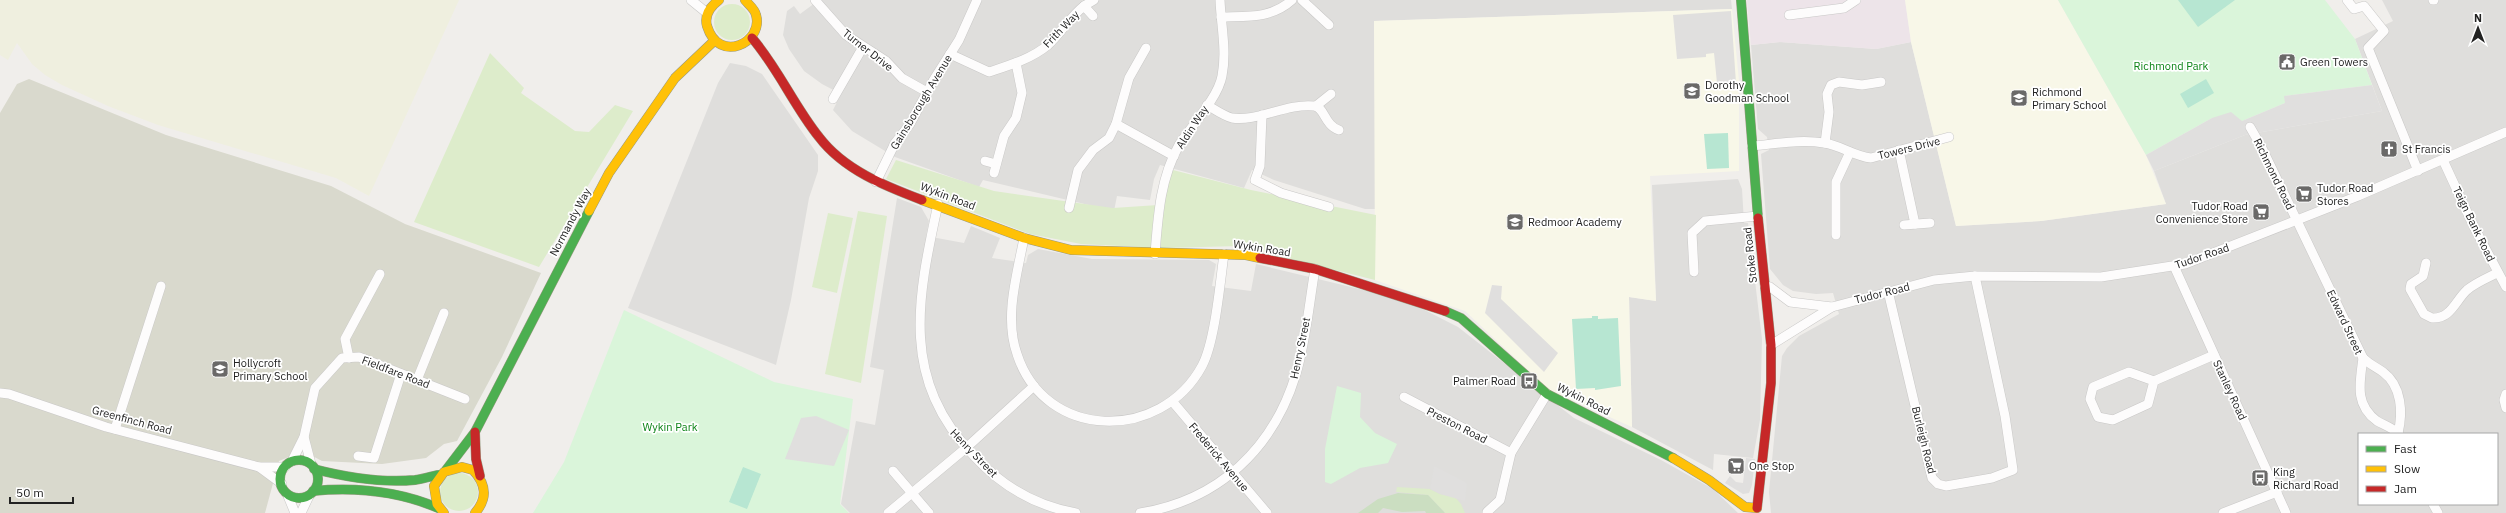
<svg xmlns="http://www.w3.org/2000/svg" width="2506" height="513" viewBox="0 0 2506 513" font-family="'IBM Plex Sans',sans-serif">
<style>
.residential{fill:#dfdedc;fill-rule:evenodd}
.industrial{fill:#ede4e9}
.education{fill:#f8f7e8}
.construction{fill:#d9d9cd}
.farmland{fill:#efefdf}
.grass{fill:#ddeccb}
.forest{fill:#cbdec1}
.park{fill:#daf5da}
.pitch{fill:#b7e6d2}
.parking{fill:#e0dfde}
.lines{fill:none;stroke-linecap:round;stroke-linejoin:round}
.street-casing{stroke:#c9c8c7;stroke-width:10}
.fast-casing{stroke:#999a82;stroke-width:10}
.slow-casing{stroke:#999a82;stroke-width:10}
.jam-casing{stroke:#999a82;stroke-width:10}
.street{stroke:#fdfcfc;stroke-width:9}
.fast{stroke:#4caf50;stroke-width:9}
.slow{stroke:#ffc107;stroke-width:9}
.jam{stroke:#c62828;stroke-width:9}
.labels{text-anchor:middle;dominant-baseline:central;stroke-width:3.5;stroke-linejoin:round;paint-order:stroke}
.street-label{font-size:11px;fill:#222;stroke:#fff}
.poi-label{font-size:11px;fill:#222;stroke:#fff;text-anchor:start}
.park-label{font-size:11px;fill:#0c8416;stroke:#fff}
</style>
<rect width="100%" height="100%" fill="#f0eeeb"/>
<g class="residential">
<polygon points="819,0 1731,0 1732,9 1374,21 1376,209 1365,209 1274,180 1252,170 1244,188 1160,165 1154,179 1150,200 1117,196 1114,211 983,180 979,187 895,157 852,131 833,110 841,94 822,84 804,71 789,49 783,35 787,11 794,6 800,14"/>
<path d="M2382 0H2506V513H1771L1769 492 1782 356 1787 348 1799 336 1839 314 1833 293 1816 294 1793 291 1783 285 1770 269 1761 154 1769 150 1767 137 1758 129 1751 45 1780 42 1876 49 1911 42 1956 226 2041 221 2166 204 2154 171 2245 135 2382 111 2355 39 2393 21ZM2359 434H2497V504H2359Z"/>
<polygon points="730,63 746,66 762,74 818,155 818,171 809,198 791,300 776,365 628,308 718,83"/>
<polygon points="1738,179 1742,189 1744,223 1748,223 1762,339 1760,420 1753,458 1714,454 1713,470 1632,427 1629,297 1656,301 1652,185"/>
<polygon points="897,198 921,207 929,221 926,236 964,243 971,226 1000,238 992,258 1026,263 1028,255 1038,249 1092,259 1209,260 1216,264 1212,286 1251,291 1256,264 1405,300 1458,327 1574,418 1661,460 1713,489 1738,513 850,513 841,504 856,421 875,425 884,370 870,367"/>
</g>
<polygon class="industrial" points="1747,0 1905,0 1911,42 1876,49 1780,42 1751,45"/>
<g class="education">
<polygon points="1905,0 2058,0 2146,155 2166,204 2041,221 1956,226 1911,42"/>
<polygon points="1732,9 1739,81 1739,171 1650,176 1656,301 1629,297 1632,427 1549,390 1465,311 1375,280 1374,21"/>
</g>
<polygon class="construction" points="29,79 166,135 331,186 405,224 541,273 502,357 457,441 444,444 426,458 382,464 322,461 303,451 279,461 265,513 0,513 0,113 17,84"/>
<polygon class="farmland" points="0,0 459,0 369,196 336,178 158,125 108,106 62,85 45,75 32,64 17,43 8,60 0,55"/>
<g class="grass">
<circle cx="732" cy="22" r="18"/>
<polygon points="490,53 524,88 521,93 575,131 589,132 615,105 633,111 539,267 414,222"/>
<polygon points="896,160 994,191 1113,208 1158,205 1169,169 1251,190 1376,215 1375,280 1240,246 1161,248 1081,244 1030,234 886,179"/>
<polygon points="858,211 887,216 861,383 825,374"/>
<polygon points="828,213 853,218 837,293 812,287"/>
<circle cx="459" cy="492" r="19"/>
<polygon points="1397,487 1430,489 1440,494 1455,497 1461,504 1465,513 1445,513 1428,495 1396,492"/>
</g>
<polygon class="forest" points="1398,493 1428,495 1445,513 1426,513 1425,511 1402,512 1383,508 1378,513 1358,513 1378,499"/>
<g class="park">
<polygon points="2058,0 2325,0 2355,39 2372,85 2285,96 2285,103 2242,121 2212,118 2146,155"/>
<polygon points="624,310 774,382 853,399 840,504 849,513 533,513 564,462"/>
<polygon points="1337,386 1361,393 1360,417 1375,433 1397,444 1388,463 1360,468 1331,484 1325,482 1325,449"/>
</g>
<g class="pitch">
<polygon points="2178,0 2235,0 2198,27"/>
<polygon points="2206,79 2214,93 2188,108 2180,94"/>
<polygon points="1728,133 1729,168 1707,169 1704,134"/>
<polygon points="1592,316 1598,316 1598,319 1618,318 1621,386 1595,390 1595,388 1576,389 1572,319 1592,318"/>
<polygon points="743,467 761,474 747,509 729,502"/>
</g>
<g class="parking">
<polygon points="1731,11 1736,83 1717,83 1714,53 1706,54 1706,57 1677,59 1673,15"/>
<polygon points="2372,85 2382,111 2245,135 2154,171 2146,155 2212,118 2231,112 2242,121 2285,103 2284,96"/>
<polygon points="1492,285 1502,286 1501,299 1558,353 1544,372 1485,313"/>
<polygon points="816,416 849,430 834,466 785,459 801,418"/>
<polygon points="1746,458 1755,459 1752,485 1749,493 1743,494 1725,483 1730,476 1736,482 1743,483"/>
<polygon points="1434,466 1467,483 1465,501 1440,494 1430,489"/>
</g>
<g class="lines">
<g class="street-casing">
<g id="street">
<polyline points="691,0 707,13"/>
<polyline points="815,0 846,35 886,61 902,78 927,92"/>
<polyline points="1302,0 1329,25"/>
<polyline points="2347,0 2354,9 2364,6 2384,31 2368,48 2418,171"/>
<polyline points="2433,0 2434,0"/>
<polyline points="1084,6 1094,0"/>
<polyline points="1789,15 1844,8 1856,0"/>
<path d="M1221 17C1247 16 1271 19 1292 0"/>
<path d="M950 54 989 72C1010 65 1031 59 1048 45 1061 33 1070 17 1084 6L1093 16"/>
<polyline points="833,99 863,47"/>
<path d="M1207 105C1214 109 1224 116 1232 118 1257 122 1287 103 1314 106 1325 107 1324 125 1339 130"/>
<polyline points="1316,106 1331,94"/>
<polyline points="1262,115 1260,166 1255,180 1281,193 1329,207"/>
<polyline points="1116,124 1174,156"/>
<path d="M2250 127 2261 146 2363 358C2360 382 2354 404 2377 421 2384 425 2393 428 2399 434"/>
<polyline points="1825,143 1829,112 1827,94 1831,85 1839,82 1862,85 1881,82"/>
<path d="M1752 146C1776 144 1800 139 1824 143 1840 145 1854 156 1871 158L1949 137"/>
<polyline points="1899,150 1915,224"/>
<polyline points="2443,160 2474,227 2506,287"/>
<polyline points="985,161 996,164"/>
<polyline points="994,173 1004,136 1016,118 1022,93 1016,63"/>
<polyline points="876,182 895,143 910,124 933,81 959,40 977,0"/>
<path d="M938 204C917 300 900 380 975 457 1003 487 1036 506 1076 513"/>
<polyline points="1069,208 1078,170 1093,150 1109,138 1116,124 1129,78 1146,48"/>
<polyline points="1904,225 1930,223"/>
<polyline points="1836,235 1836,182 1850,152"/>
<path d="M1024 238C1017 275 1004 317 1017 354 1045 441 1161 442 1202 366 1215 342 1220 283 1224 254"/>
<path d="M1155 254C1158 216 1160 179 1179 145 1191 126 1218 98 1222 76 1227 51 1221 25 1220 0"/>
<path d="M2426 263 2423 276 2411 284 2410 289 2424 314 2432 318C2451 319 2455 301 2467 290 2475 283 2487 278 2497 273"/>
<polyline points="2174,266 2286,513"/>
<polyline points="1694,272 1692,233 1705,221 1758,216"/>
<polyline points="1765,286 1770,287 1790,302 1832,307"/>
<polyline points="1888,291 1932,478 1938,484 1946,486 1992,478 2013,470 2005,416 1975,276"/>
<polyline points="1771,345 1832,307 1934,280 1975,276 2101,277 2185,264 2358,196 2506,132"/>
<polyline points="349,358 345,339 380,274"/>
<path d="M2363 358C2369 364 2376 367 2383 372 2402 386 2403 413 2398 433"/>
<polyline points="417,380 444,313"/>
<polyline points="2154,381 2129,372 2093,387 2090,399 2098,417 2113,420 2148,404 2154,381 2214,355"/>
<polyline points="0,393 9,394 106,427 259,467 285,467"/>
<polyline points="2506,394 2504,400 2506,408"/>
<polyline points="1404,397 1511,453"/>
<polyline points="1172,401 1267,513"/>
<polyline points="115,429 161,286"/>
<polyline points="304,437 311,464"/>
<polyline points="358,456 374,458 401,374"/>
<polyline points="292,461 304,437 315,388 342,358 359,357 465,399"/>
<polyline points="259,467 282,484"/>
<polyline points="893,471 929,513"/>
<polyline points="288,496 295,513"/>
<polyline points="2433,504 2438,513"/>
<polyline points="1487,512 1500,500 1511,453 1547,394"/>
<polyline points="301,513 309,496"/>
<polyline points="888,513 966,448 1034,386"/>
<path d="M1140 513C1219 500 1273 449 1296 374 1306 341 1309 304 1315 269"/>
<polyline points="2223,513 2277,492"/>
</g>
</g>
<g class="fast-casing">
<g id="fast">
<polyline points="1741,0 1758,218"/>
<polyline points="1445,311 1461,318 1547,394 1673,458"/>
<circle cx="299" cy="479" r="19"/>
<path d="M314 469C345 477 382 483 415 480 423 479 431 476 439 475"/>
<polyline points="446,470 475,432 589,211"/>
<path d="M313 491C356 487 398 491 438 508"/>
</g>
</g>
<g class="slow-casing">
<g id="slow">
<path d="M719 0C711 6 704 15 707 26 719 65 764 42 756 15 755 9 748 4 745 0"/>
<polyline points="922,200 1024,238 1071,250 1246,255 1260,258"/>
<polyline points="589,211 609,173 675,78 714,41"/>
<polyline points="1673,458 1709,480 1745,507 1757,508"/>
<path d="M444 513 437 504 434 486 444 472 462 467 473 470C486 484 488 498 475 513"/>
</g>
</g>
<g class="jam-casing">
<g id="jam">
<path d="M752 38C778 68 794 106 819 137 844 170 885 186 922 200"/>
<polyline points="1260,258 1315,269 1445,311"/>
<polyline points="475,432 476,459 480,476"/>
<polyline points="1757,508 1771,383 1771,345 1758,218"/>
</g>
</g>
<use href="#street" class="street"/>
<use href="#fast" class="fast"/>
<use href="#slow" class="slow"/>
<use href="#jam" class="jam"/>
</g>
<defs>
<g id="civic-square" transform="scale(0.9)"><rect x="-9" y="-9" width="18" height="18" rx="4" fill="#6a6968" stroke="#fff"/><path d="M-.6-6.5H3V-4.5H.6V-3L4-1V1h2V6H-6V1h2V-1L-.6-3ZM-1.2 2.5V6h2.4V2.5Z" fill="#fff"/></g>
<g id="school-square" transform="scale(0.9)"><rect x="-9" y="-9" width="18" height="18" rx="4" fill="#6a6968" stroke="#fff"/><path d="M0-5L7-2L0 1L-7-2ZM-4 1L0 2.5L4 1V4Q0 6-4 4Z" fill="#fff"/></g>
<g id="church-square" transform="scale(0.9)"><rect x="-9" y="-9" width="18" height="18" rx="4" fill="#6a6968" stroke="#fff"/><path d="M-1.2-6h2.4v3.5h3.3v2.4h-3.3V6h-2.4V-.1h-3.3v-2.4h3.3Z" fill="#fff"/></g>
<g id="supermarket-square" transform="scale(0.9)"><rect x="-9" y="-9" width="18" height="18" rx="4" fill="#6a6968" stroke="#fff"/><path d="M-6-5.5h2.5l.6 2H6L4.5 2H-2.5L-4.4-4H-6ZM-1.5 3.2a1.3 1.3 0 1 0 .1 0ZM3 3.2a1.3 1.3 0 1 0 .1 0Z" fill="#fff"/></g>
<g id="bus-square" transform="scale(0.9)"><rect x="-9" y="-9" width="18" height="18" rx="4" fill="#6a6968" stroke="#fff"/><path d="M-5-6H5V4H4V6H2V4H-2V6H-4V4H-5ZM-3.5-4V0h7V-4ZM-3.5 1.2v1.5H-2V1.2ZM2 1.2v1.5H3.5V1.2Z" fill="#fff"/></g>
</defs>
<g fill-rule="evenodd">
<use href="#civic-square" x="2287" y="62"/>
<use href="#school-square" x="1692" y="91"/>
<use href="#school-square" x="2019" y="98"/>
<use href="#church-square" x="2389" y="149"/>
<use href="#supermarket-square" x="2304" y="194"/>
<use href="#supermarket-square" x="2261" y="212"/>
<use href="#school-square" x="1515" y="222"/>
<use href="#school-square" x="220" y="369"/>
<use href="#bus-square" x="1529" y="381"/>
<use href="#supermarket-square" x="1736" y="466"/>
<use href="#bus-square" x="2260" y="478"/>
</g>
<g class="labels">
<g class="street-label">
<text transform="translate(1061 29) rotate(-46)">Frith Way</text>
<text transform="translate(868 50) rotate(38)">Turner Drive</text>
<text transform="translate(921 102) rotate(-59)">Gainsborough Avenue</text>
<text transform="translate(1192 127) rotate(-57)">Aldin Way</text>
<text transform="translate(1909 148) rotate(-14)">Towers Drive</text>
<text transform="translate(2274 174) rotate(64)">Richmond Road</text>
<text transform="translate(948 196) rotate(21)">Wykin Road</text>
<text transform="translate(570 222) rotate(-62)">Normandy Way</text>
<text transform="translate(2474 224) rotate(64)">Teign Bank Road</text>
<text transform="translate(1262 248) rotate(9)">Wykin Road</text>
<text transform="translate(1750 255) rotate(-96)">Stoke Road</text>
<text transform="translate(2202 256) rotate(-19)">Tudor Road</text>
<text transform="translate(1882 293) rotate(-14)">Tudor Road</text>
<text transform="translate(2345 322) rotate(65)">Edward Street</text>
<text transform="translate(1300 348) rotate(-78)">Henry Street</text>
<text transform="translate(396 372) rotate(21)">Fieldfare Road</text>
<text transform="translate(2230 390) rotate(65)">Stanley Road</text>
<text transform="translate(1584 399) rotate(27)">Wykin Road</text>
<text transform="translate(132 420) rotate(15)">Greenfinch Road</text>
<text transform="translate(1457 425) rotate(27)">Preston Road</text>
<text transform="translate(1924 440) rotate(76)">Burleigh Road</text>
<text transform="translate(974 453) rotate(46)">Henry Street</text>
<text transform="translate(1219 457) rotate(50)">Frederick Avenue</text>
</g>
<g class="poi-label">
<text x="2300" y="62">Green Towers</text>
<text x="1705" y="85">Dorothy<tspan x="1705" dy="13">Goodman School</tspan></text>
<text x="2032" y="92">Richmond<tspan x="2032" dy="13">Primary School</tspan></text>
<text x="2402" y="149">St Francis</text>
<text x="2317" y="188">Tudor Road<tspan x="2317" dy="13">Stores</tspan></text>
<text x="2248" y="206" text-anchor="end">Tudor Road<tspan x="2248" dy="13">Convenience Store</tspan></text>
<text x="1528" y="222">Redmoor Academy</text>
<text x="233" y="363">Hollycroft<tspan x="233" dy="13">Primary School</tspan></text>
<text x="1516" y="381" text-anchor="end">Palmer Road</text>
<text x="1749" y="466">One Stop</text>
<text x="2273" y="472">King<tspan x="2273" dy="13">Richard Road</tspan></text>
</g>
<g class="park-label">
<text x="2171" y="66">Richmond Park</text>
<text x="670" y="427">Wykin Park</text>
</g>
</g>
<rect x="2358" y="433" width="140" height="72" fill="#ffffff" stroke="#a7a7a7"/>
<rect x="2366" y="446" width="20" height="6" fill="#4caf50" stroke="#a7a7a7"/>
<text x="2394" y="453" font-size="12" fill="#222222">Fast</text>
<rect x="2366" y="466" width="20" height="6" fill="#ffc107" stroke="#a7a7a7"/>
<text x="2394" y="473" font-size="12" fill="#222222">Slow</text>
<rect x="2366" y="486" width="20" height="6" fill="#c62828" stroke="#a7a7a7"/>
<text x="2394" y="493" font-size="12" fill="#222222">Jam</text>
<g transform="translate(2478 28)" stroke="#ffffff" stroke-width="3" paint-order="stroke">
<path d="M0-3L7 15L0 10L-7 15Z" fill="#222222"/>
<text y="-6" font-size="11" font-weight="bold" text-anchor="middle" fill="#222222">N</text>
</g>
<path d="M10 497v6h63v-6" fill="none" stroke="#222222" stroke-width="2"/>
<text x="16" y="497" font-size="12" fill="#222222" stroke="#ffffff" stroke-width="3" paint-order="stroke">50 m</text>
</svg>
